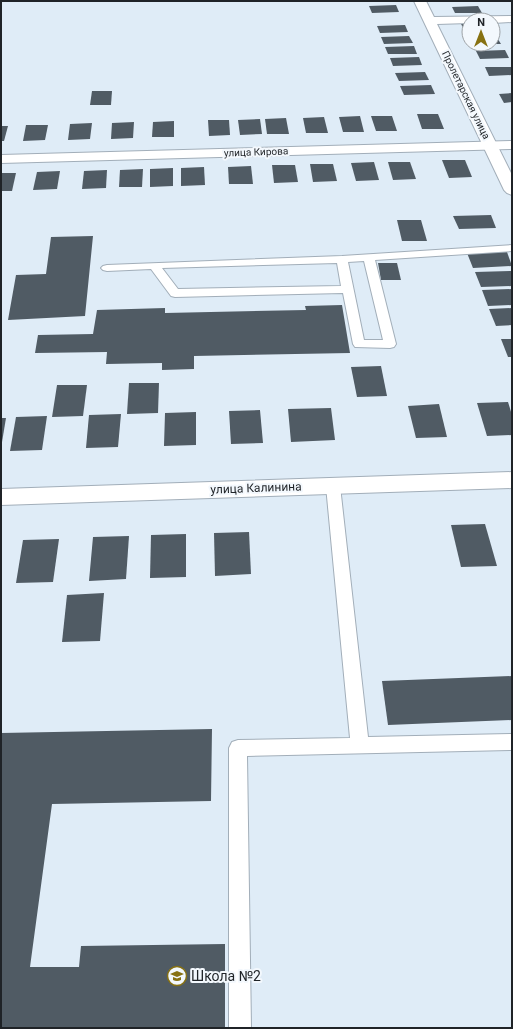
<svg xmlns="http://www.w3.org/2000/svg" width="513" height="1029" viewBox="0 0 513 1029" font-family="Roboto,sans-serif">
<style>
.building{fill:#505b64}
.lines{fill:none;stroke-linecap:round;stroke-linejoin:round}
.service-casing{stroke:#a2aeb9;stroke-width:2}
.minor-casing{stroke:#a2aeb9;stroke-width:2}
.tertiary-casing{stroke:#a2aeb9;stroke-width:2}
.service{fill:#fff;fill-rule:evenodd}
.minor{fill:#fff;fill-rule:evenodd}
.tertiary{fill:#fff;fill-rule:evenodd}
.labels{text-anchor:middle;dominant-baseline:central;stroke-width:4;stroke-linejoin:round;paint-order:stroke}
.far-street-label{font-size:10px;fill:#1f2327;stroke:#f3f8fd}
.street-label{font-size:12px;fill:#1f2327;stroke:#f3f8fd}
.near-poi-label{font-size:14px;fill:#1f2327;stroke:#f3f8fd;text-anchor:start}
</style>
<rect width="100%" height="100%" fill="#dfecf7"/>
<g class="building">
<polygon points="396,5 399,12 372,13 369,6"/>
<polygon points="478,6 482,13 455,13 452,7"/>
<polygon points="461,24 469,24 469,31 465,31"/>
<polygon points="405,25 408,32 380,33 377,26"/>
<polygon points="409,36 413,43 384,44 381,37"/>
<polygon points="493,36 496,36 501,44 493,44"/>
<polygon points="414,46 417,54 388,54 385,47"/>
<polygon points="505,50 509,58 480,59 476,51"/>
<polygon points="419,57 422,65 393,66 390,58"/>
<polygon points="485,67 512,67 512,75 489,76"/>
<polygon points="425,72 429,80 399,81 395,73"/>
<polygon points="431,85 435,94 404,95 400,86"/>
<polygon points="92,91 112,91 111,105 90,105"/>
<polygon points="512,93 512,102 504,103 499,94"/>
<polygon points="417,114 438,114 444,129 422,129"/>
<polygon points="360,116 364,132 343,132 339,117"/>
<polygon points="371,116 392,116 397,131 376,131"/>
<polygon points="324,117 328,133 306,133 303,118"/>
<polygon points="286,118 289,134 267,134 265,119"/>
<polygon points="260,119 262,134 240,135 238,120"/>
<polygon points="208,120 229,120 230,135 209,136"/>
<polygon points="174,121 174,137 152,137 153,122"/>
<polygon points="134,122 133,138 111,139 112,123"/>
<polygon points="92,123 90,139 68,140 70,124"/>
<polygon points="26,125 48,125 45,140 23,141"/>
<polygon points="1,126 8,126 4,141 1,141"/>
<polygon points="442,160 465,160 472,177 449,178"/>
<polygon points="374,162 379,180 356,181 351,163"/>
<polygon points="388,162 410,162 416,179 393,180"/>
<polygon points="310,164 333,164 337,181 313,182"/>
<polygon points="272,165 295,165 298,182 274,183"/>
<polygon points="251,166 253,184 229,184 228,167"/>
<polygon points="204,167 205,185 181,186 181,168"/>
<polygon points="173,168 173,186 150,187 150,169"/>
<polygon points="143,169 142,187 119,187 120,170"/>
<polygon points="107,170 106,188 82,189 84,171"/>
<polygon points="60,171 57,189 33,190 37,172"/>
<polygon points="1,173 16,173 12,191 1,191"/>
<polygon points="491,215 496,228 459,229 453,216"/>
<polygon points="397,220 421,220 427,241 402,241"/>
<polygon points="93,236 85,316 8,320 16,275 46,274 51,237"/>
<polygon points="507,252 512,266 473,268 467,253"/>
<polygon points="378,263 397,263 401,280 381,280"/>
<polygon points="512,271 512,286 481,287 475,272"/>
<polygon points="512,289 512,305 488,306 482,290"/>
<polygon points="342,305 350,353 194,356 194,369 162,370 162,363 106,364 107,352 35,353 38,335 93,334 97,310 165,308 165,313 306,310 305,306"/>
<polygon points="512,308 512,325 496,326 489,309"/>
<polygon points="501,339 512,339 512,357 508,357"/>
<polygon points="381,366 387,396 357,397 351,367"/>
<polygon points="129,383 159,383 158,413 127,414"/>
<polygon points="57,385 87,385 83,416 52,417"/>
<polygon points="508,402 512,415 512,435 487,436 477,403"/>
<polygon points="439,404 447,437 416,438 408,406"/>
<polygon points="331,408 335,440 291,442 288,409"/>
<polygon points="260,410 263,443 231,444 229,411"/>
<polygon points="196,412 196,445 164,446 165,413"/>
<polygon points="121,414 118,447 86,448 89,415"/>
<polygon points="47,416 42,450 10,451 16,417"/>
<polygon points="1,418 6,418 2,442 1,442"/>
<polygon points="485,524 497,566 461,567 451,525"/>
<polygon points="249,532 251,574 215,576 214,533"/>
<polygon points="186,534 186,577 150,578 151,535"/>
<polygon points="129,536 126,579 89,581 93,537"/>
<polygon points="59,539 53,582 16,583 23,540"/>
<polygon points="104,593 100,641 62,642 67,595"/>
<polygon points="512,676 512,720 388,725 382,681"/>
<polygon points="212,729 211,801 52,804 30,967 79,967 81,946 225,944 225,1028 1,1028 1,733"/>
</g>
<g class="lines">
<g class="service-casing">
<g id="service">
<path d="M512 245V251L375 260 396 344 394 347 390 348 355 347 353 344 343 293 175 297 171 296 151 269 107 271 103 270 101 268 103 266 107 265 342 256ZM364 261 383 340H364L348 262ZM337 263 341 286 178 289 162 268Z"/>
<polygon points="333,481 338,482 340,486 368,737 512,734 512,750 247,756 251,1028 229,1028 229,748 232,742 238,740 350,738 326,486 328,482"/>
</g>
</g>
<g class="minor-casing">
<g id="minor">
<polygon points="414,1 426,1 434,17 512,16 512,22 493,23 493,20 469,20 469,23 437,24 512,175 512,195 507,193 504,190"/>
<polygon points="512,472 512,488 1,505 1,489"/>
</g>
</g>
<g class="tertiary-casing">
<polygon id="tertiary" points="512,141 512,149 1,163 1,155"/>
</g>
<use href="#service" class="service"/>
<use href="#minor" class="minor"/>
<use href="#tertiary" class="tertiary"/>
</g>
<defs>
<g id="school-ring" transform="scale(1)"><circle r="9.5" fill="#f3f8fd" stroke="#877112" stroke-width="1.5"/><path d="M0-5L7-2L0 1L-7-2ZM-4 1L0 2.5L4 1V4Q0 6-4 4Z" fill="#877112"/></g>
</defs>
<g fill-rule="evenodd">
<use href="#school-ring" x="177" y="976"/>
</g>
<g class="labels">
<g class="far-street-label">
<text transform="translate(466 95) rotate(64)">Пролетарская улица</text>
<text transform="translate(256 152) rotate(-2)">улица Кирова</text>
</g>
<g class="street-label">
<text transform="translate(256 488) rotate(-2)">улица Калинина</text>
</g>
<g class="near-poi-label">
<text x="191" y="976">Школа №2</text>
</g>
</g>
<rect width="513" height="1029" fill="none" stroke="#1f2327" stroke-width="4"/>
<g transform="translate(481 32)"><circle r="19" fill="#f3f8fd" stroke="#9ea3a7"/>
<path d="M0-3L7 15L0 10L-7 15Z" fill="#877112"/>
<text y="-6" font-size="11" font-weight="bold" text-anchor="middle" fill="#1f2327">N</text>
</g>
</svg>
